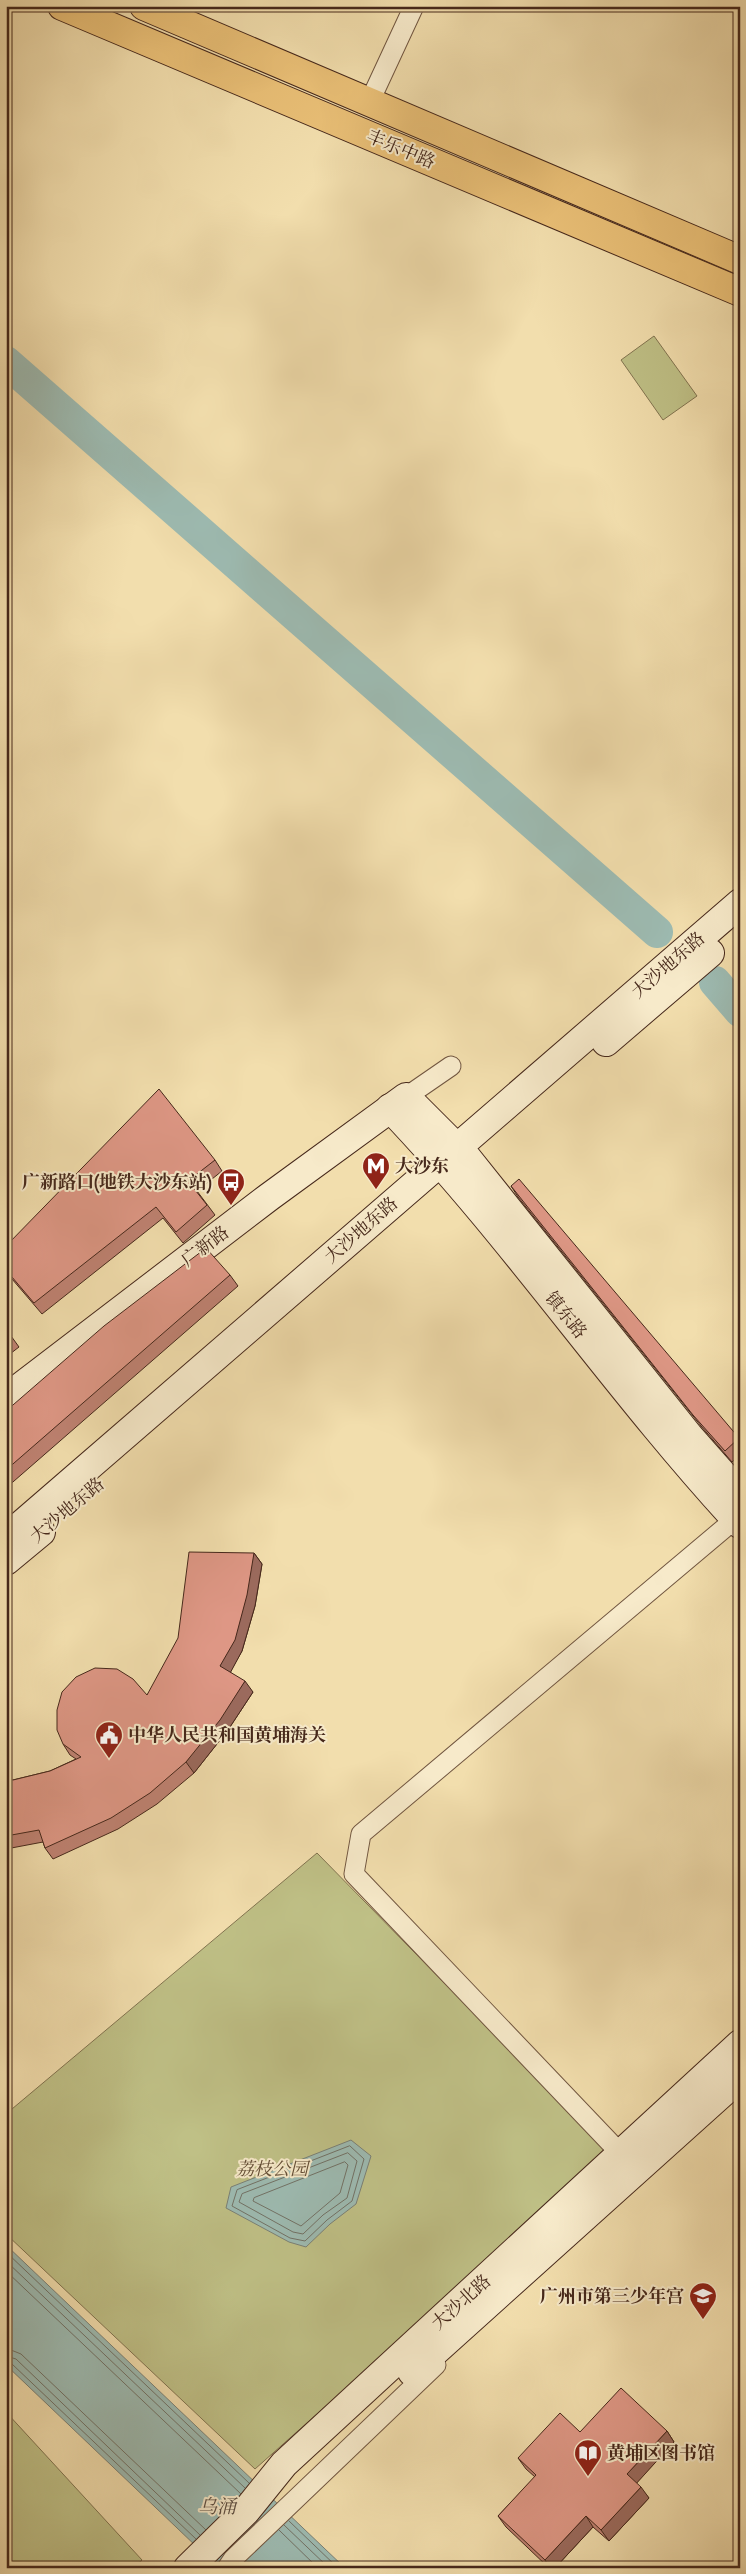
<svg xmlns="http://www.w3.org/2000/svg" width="746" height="2574" viewBox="0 0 746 2574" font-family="'IM FELL Great Primer','Noto Serif SC',serif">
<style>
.green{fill:#bfc086;stroke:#827450}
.water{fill:#9dbbb2;stroke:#7a8076}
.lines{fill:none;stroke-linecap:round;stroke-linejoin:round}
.shore{stroke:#727266;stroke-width:1}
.river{stroke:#9dbbb2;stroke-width:32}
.street-casing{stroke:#715640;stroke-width:21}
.secondary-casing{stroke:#46281b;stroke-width:30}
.primary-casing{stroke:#46281b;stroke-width:30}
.street{stroke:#f7eaca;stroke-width:19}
.secondary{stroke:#f7eaca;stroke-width:28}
.primary{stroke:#e9bf76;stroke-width:28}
.wall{fill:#bf8272;stroke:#46281b}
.shaded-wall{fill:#9b6a5d;stroke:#46281b}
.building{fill:#de9785;stroke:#46281b}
.labels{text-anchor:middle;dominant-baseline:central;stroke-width:4;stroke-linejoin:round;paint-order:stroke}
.street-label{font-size:18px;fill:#46281b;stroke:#f7eaca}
.poi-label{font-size:18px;font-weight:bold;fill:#46281b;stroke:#f7eaca;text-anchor:start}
.park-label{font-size:18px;font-style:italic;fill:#644e36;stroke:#f7eaca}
.water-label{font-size:19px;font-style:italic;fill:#5c4d41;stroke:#f7eaca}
</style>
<rect width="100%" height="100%" fill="#f2dead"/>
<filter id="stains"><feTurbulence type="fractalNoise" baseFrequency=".004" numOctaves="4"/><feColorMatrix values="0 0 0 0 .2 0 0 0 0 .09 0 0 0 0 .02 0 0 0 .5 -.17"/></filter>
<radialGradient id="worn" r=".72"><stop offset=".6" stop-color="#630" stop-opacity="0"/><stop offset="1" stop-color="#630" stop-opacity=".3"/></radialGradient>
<g class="green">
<polygon points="654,336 697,396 663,420 621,360"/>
<polygon points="317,1853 611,2153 255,2469 6,2234 6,2114"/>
<polygon points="6,2412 142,2560 133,2568 6,2568"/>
</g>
<g class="water">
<polygon points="351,2140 371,2156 356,2204 330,2224 306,2247 289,2242 226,2208 231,2187"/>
<polygon points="6,2245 345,2568 219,2568 6,2365"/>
</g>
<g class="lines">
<g class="shore">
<polygon points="350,2146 364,2159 352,2201 327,2220 305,2241 290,2238 232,2206 237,2190"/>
<polygon points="348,2153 357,2161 347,2198 323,2215 303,2234 293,2232 239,2202 242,2194"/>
<polygon points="345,2162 348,2165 340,2193 301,2226 253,2201 254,2198"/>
<polyline points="6,2252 249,2483"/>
<polyline points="6,2261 245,2488"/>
<polyline points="6,2271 241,2494"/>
<polyline points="6,2348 21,2354 206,2530"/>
<polyline points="6,2356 16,2359 200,2535"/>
<polyline points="6,2362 12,2364 196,2539"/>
<polyline points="289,2521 338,2568"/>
<polyline points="284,2525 329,2568"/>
<polyline points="279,2530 318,2568"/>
</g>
<g class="river">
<polyline points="6,362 657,932"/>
<polyline points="715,982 740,1011"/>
</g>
<g class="street-casing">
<g id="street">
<polyline points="369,103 414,6"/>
<polyline points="406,1097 451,1066"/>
<polyline points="621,2154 354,1874 361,1834 740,1515"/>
<polyline points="227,2568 233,2559 436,2365"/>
</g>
</g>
<g class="secondary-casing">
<g id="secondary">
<polyline points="606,1042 710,953"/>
<path d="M390 1108C515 1239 617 1391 740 1524"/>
<polyline points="6,1398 269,1197 406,1097 468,1159 689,1436 740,1494"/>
<polyline points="6,1538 740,903"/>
<polyline points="6,1561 41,1532"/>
<polyline points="412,2372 740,2077"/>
<polyline points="188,2568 246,2511 284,2464 740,2044"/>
</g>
</g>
<g class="primary-casing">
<g id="primary">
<polyline points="62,6 740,292"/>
<polyline points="144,6 740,260"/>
</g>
</g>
<use href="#street" class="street"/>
<use href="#secondary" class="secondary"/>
<use href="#primary" class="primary"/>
</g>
<g class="wall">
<polygon points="215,1160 222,1171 197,1191 215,1215 183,1243 163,1218 42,1314 6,1272 6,1246"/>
<polygon points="511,1186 739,1438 740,1440 740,1455 732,1462 701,1426 518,1197"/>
<polygon points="230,1275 238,1286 6,1488 6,1411"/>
<polygon points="6,1329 19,1347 6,1357"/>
<polygon points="254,1553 262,1564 255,1606 242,1651 230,1672 253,1692 228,1730 194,1773 157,1804 118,1829 53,1859 45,1848 43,1842 6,1849 6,1780 13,1780 50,1771 76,1759 70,1755 63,1744 147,1695"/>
<polygon points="667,2431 674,2442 636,2483 649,2498 609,2541 593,2527 555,2568 549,2568 506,2527 498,2516 535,2477 526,2469 518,2458"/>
</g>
<g class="shaded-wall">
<polygon points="254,1553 262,1564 255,1606 242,1651 228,1677 220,1666"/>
<polygon points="245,1681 253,1692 228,1730 194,1773 186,1762"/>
<polygon points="667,2431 674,2442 635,2485 627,2474"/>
<polygon points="641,2487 649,2498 609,2541 601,2530"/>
<polygon points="586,2516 593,2527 555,2568 550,2568 545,2560"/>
</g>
<g class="building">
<polygon points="159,1089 215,1160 188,1181 207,1205 176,1232 156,1207 34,1303 6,1270 6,1246"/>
<polygon points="519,1179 739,1438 725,1451 693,1415 511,1186"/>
<polygon points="206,1248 230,1275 6,1470 6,1411 104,1326"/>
<polygon points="6,1329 12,1336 6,1340"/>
<polygon points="189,1552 254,1553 247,1595 235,1640 220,1666 245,1681 220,1720 186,1762 150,1793 111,1818 45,1848 39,1830 6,1836 6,1780 13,1780 50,1771 81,1757 63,1744 57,1730 57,1710 62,1692 76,1677 95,1668 117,1669 133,1679 147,1695 178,1638"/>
<polygon points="621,2388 667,2431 627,2474 641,2487 601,2530 586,2516 545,2560 498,2516 536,2475 518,2458 560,2413 580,2432"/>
</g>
<defs>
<g id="metro-pin" transform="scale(1.4375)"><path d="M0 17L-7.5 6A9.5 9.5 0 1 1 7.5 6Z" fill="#8f2418" stroke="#f7eaca"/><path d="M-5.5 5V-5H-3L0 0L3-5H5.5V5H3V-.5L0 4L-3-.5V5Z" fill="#fff"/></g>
<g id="bus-pin" transform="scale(1.4375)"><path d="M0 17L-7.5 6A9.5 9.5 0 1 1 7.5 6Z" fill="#8f2418" stroke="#f7eaca"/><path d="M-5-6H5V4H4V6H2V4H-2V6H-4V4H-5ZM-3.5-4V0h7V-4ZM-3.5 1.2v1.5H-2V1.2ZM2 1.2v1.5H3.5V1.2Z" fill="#fff"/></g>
<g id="civic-pin" transform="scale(1.4375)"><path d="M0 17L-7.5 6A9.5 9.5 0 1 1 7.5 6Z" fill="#8f2418" stroke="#f7eaca"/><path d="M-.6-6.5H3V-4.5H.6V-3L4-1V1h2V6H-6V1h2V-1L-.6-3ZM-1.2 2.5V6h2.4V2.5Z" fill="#fff"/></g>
<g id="university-pin" transform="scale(1.4375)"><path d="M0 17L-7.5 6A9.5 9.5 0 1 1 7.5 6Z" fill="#8f2418" stroke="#f7eaca"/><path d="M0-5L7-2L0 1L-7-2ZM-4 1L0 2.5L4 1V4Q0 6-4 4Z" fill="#fff"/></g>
<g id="library-pin" transform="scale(1.4375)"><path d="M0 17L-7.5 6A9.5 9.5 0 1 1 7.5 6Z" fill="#8f2418" stroke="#f7eaca"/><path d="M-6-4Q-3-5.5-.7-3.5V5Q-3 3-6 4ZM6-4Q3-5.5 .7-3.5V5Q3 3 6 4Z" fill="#fff"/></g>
</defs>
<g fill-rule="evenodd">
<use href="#metro-pin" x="376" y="1166"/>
<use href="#bus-pin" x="231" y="1182"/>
<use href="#civic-pin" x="109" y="1735"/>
<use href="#university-pin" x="703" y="2296"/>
<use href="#library-pin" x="588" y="2453"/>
</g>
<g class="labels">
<g class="street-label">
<text transform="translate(401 149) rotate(23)">丰乐中路</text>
<text transform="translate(668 965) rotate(-41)">大沙地东路</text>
<text transform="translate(361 1230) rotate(-41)">大沙地东路</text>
<text transform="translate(205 1246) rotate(-37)">广新路</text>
<text transform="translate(566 1315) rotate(51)">镇东路</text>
<text transform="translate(67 1510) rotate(-40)">大沙地东路</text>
<text transform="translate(461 2302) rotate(-42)">大沙北路</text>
</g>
<g class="poi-label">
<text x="395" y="1166">大沙东</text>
<text x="212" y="1182" text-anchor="end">广新路口(地铁大沙东站)</text>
<text x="128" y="1735">中华人民共和国黄埔海关</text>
<text x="684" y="2296" text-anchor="end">广州市第三少年宫</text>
<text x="607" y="2453">黄埔区图书馆</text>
</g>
<g class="park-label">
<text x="272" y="2169">荔枝公园</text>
</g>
<g class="water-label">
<text x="217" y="2506">乌涌</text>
</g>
</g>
<rect width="746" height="2574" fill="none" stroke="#f2dead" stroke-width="25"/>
<rect x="8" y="8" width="731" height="2559" fill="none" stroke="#46281b" stroke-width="2.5"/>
<rect x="12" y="12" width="721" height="2549" fill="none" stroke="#46281b"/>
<rect width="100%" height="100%" filter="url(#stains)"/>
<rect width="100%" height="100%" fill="url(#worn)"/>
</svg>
